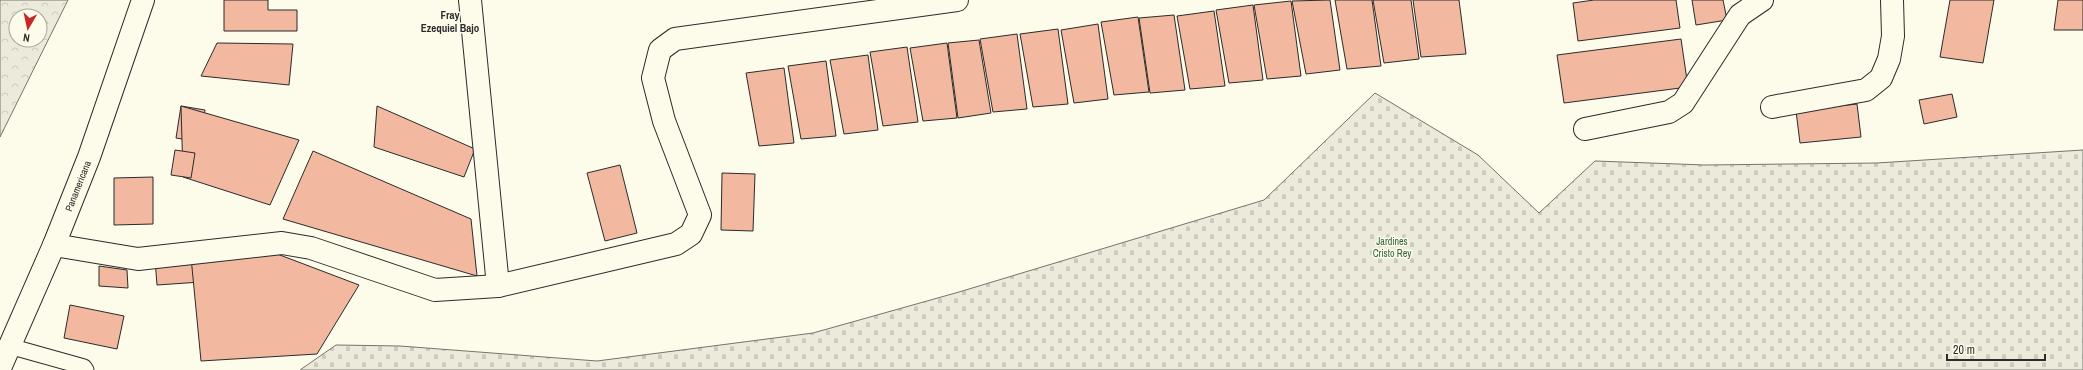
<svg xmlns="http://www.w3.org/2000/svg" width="2083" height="370" viewBox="0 0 2083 370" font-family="'Archivo Narrow',sans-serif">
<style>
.cemetery{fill:url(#cemetery-stones);stroke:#74746e}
.park{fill:url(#park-crowns);stroke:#74746e;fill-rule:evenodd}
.building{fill:#f2b8a0;stroke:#2b2b2b}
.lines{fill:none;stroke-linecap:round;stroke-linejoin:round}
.service-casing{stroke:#2b2b2b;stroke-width:17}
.minor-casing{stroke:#2b2b2b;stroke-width:24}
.primary-casing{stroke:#2b2b2b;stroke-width:24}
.service{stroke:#fdfbea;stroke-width:15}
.minor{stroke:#fdfbea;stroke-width:22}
.primary{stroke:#fdfbea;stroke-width:22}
.labels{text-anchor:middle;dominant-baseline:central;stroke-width:3;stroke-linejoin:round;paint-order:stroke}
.street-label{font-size:10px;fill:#2b2b2b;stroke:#fdfbea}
.park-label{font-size:10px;fill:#34623c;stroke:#fdfbea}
.neighbourhood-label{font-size:11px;font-weight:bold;fill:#2b2b2b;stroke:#fdfbea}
</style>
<defs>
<pattern id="cemetery-stones" width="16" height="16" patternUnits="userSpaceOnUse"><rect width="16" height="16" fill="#ecebdb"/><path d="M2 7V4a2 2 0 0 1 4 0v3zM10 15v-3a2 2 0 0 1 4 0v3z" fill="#cbcabc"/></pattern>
<pattern id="park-crowns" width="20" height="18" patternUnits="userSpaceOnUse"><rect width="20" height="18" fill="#ecebdb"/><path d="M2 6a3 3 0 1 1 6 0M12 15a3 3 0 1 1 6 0" fill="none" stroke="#cbcabc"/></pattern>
</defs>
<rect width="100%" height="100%" fill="#fdfbea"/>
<polygon class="cemetery" points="1375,93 1478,155 1539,213 1595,161 1705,165 1877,163 2083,150 2083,370 300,370 336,345 400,346 597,361 813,333 959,292 1264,200"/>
<path class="park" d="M0 0H68L0 137ZM16 16H40V40H16Z"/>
<g class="building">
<polygon points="224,0 268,0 268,10 297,10 297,31 224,31"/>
<polygon points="1330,0 1340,70 1306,74 1292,1"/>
<polygon points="1335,0 1372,0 1381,66 1347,69"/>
<polygon points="1373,0 1411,0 1419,59 1384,63"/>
<polygon points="1413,0 1459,0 1466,54 1421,57"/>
<polygon points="1594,0 1676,0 1680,28 1578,41 1573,3"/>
<polygon points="1692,0 1723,0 1727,20 1696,25"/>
<polygon points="1950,0 1994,0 1983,63 1940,57"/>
<polygon points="2058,0 2083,0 2083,30 2054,30"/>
<polygon points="1291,1 1301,76 1267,79 1254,5"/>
<polygon points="1253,5 1263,80 1229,83 1216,10"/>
<polygon points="1214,11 1225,86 1190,89 1177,16"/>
<polygon points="1174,15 1185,90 1150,93 1139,18"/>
<polygon points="1138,17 1149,92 1114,95 1101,22"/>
<polygon points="1098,24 1108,99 1074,103 1061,30"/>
<polygon points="1058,29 1068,104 1033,107 1020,34"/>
<polygon points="1017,34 1027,109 993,112 980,39"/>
<polygon points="1681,39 1688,87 1564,103 1557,55"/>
<polygon points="979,40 991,113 958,118 948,43"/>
<polygon points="217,43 293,44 289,85 201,76"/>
<polygon points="947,43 957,118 923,121 910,48"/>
<polygon points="907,47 918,122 883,126 870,52"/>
<polygon points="868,55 878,130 844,134 830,60"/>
<polygon points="826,61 836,136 801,139 788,66"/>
<polygon points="784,68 794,143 759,146 746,73"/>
<polygon points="1952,94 1957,117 1924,124 1919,100"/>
<polygon points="1857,104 1861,137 1800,143 1796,111"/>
<polygon points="181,106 205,110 200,142 176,138"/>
<polygon points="181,106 299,140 270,205 183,177"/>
<polygon points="377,106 475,149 464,177 374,147"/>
<polygon points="175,150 195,153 191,178 171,175"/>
<polygon points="313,151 471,219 477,276 283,219"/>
<polygon points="620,165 637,233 605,241 587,173"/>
<polygon points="722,173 755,174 753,231 721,230"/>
<polygon points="153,177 153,224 114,225 114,178"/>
<polygon points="272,252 274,277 157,285 155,260"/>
<polygon points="272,252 359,285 317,354 201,361 191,257"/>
<polygon points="99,266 127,270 128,288 99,286"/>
<polygon points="70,305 124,316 117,349 64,338"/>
</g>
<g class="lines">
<g class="service-casing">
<polyline id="service" points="9,346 84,367 86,370"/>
</g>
<g class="minor-casing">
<g id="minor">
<polyline points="470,0 498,286"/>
<polyline points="1772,107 1866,90 1881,78 1889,59 1893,36 1892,0"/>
<polyline points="1585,129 1669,112 1683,103 1740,15 1762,0"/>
<polyline points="54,245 138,259 282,243 311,248 435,290 498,286 676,244 691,234 700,215 664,121 653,78 660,50 675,39 957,0"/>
</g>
</g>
<g class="primary-casing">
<g id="primary">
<path id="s1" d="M0 368 54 245 89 157 143 0"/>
</g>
</g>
<use href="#service" class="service"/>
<use href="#minor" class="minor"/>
<use href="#primary" class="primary"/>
</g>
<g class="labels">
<g class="street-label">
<text stroke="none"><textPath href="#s1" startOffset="198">Panamericana</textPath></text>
</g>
<g class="park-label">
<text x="1392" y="241">Jardines<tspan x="1392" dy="12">Cristo Rey</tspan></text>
</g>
<g class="neighbourhood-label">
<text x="450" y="15">Fray<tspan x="450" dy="13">Ezequiel Bajo</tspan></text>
</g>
</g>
<g transform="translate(28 28) rotate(189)"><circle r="19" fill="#fdfbea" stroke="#a9a89e"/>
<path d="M0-3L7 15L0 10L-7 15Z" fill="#c62828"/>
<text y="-6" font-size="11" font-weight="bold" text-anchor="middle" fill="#2b2b2b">N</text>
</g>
<path d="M1947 354v6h98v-6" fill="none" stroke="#2b2b2b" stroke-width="2"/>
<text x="1953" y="354" font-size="12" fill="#2b2b2b" stroke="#fdfbea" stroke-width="3" paint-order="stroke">20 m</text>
</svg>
